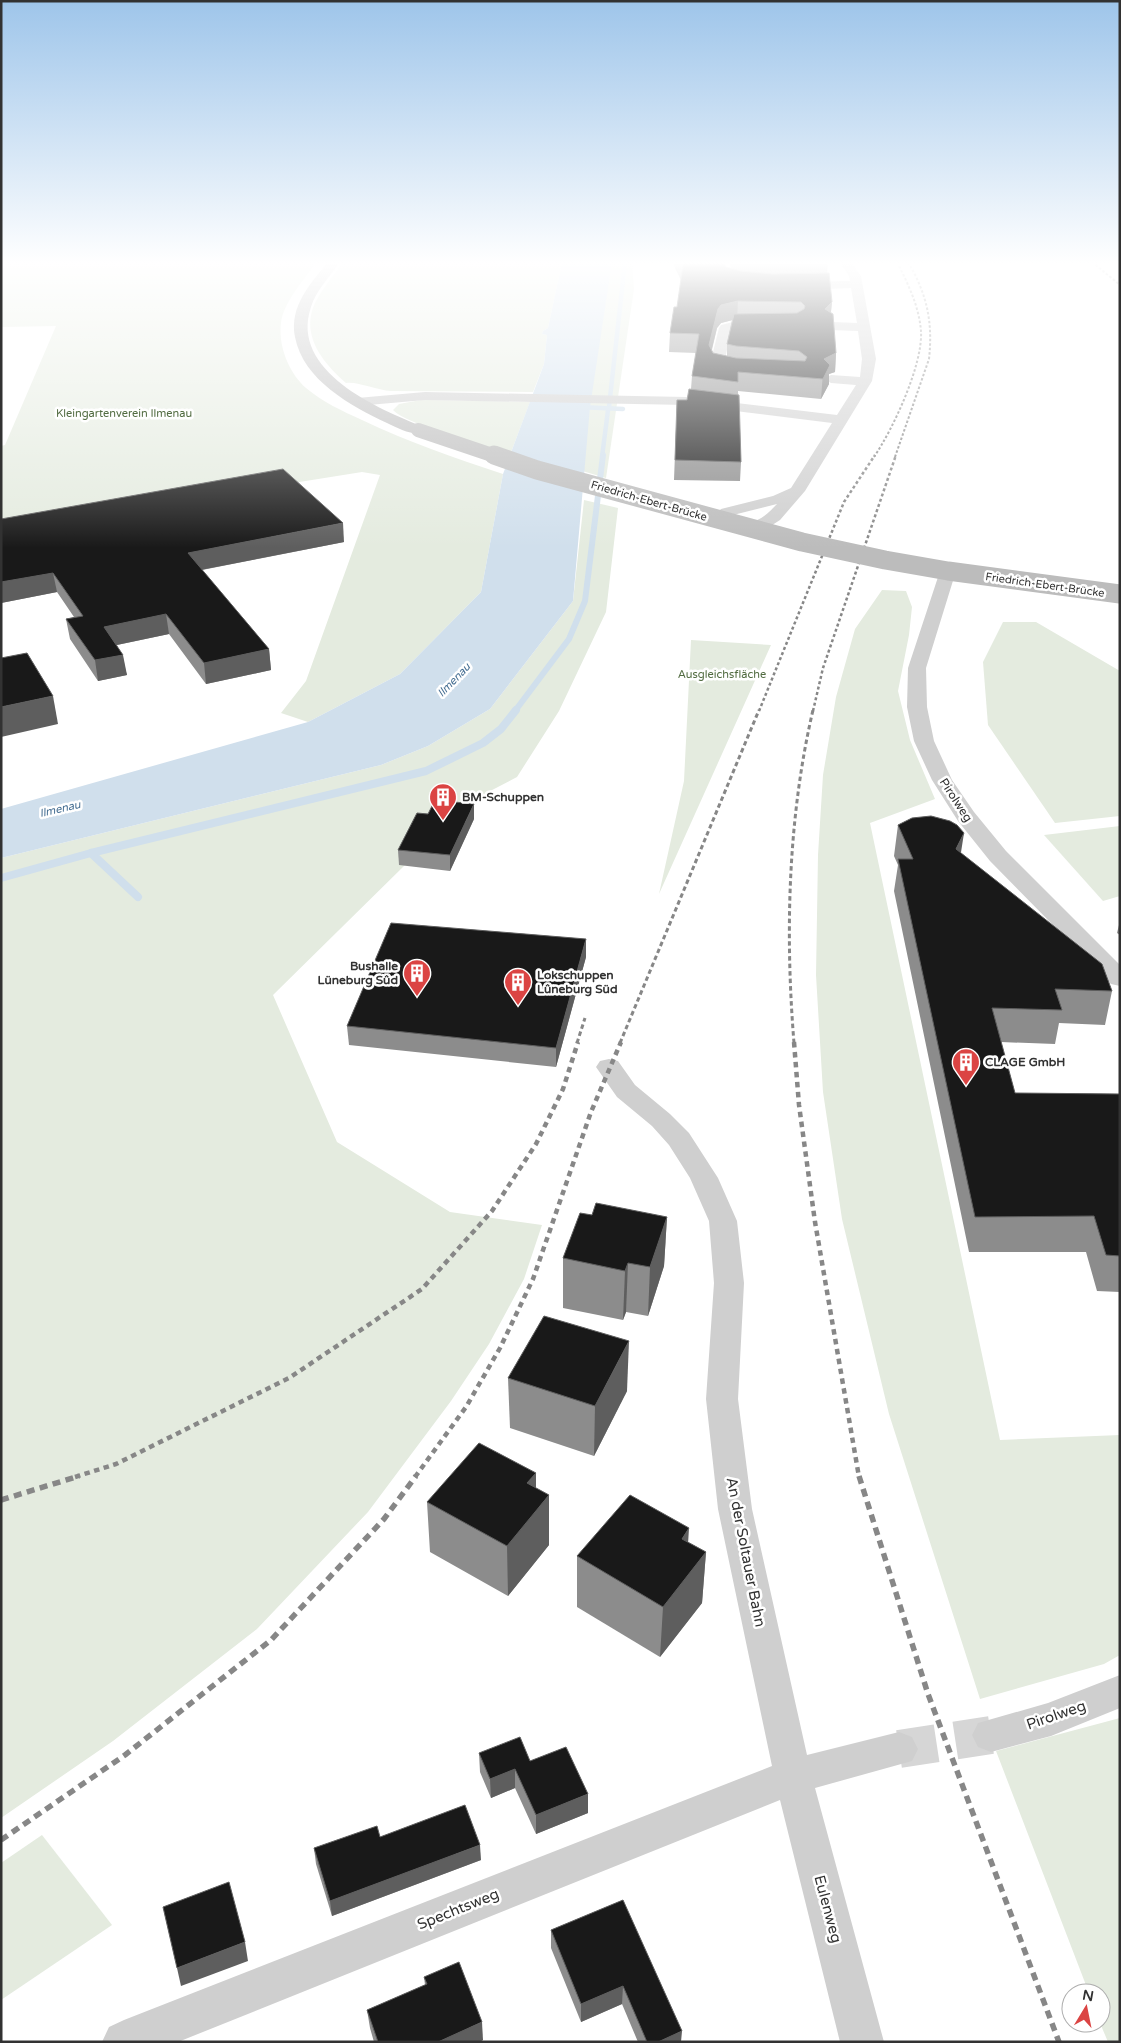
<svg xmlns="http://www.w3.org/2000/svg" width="1121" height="2043" viewBox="0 0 1121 2043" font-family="'Varela Round',sans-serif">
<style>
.green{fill:#e4ebdf}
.water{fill:#d0dfec}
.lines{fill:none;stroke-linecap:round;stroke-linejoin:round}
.stream-far2{stroke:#d0dfec;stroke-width:4.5}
.stream-far1{stroke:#d0dfec;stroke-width:6}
.stream{stroke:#d0dfec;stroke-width:8}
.street-tunnel{stroke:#d6d6d6;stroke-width:38;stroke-dasharray:38 19;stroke-linecap:butt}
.street{fill:#cfcfcf;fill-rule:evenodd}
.secondary{fill:#bcbcbc;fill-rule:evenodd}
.rail-far4{stroke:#878787;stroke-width:2;stroke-dasharray:2.5 2;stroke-linecap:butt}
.rail-far3{stroke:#878787;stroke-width:2.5;stroke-dasharray:3 2.5;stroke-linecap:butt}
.rail-far2{stroke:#878787;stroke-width:3;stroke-dasharray:4.5 3;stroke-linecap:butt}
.rail-far1{stroke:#878787;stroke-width:4.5;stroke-dasharray:5.5 4.5;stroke-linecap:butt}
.rail{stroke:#878787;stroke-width:5.5;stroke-dasharray:8 5.5;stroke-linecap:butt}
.secondary-bridge-far1{stroke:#bcbcbc;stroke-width:14}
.secondary-bridge{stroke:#bcbcbc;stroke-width:19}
.wall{fill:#8c8c8c;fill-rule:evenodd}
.shaded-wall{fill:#5e5e5e}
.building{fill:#191919;stroke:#5e5e5e;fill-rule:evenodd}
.labels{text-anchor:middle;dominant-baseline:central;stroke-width:5;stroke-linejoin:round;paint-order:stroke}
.far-park-label{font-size:11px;fill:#526c42;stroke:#fff}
.far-street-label{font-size:11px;fill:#323232;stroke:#fff}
.far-water-label{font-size:11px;font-style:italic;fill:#446d91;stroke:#fff}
.poi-label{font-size:12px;font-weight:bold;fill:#323232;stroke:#fff;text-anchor:start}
.street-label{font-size:12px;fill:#323232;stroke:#fff}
.near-street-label{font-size:15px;fill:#323232;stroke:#fff}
</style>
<rect width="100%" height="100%" fill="#fff"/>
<g class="green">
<path d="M1 262H317C305 278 283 303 281 323 278 346 289 373 306 388 323 402 342 411 362 420 408 442 455 458 503 474L481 592 400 674 308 722 281 713 306 681 380 475 362 472 1 530V446L5 445 56 326 1 327Z"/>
<path d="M343 262H562L548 328 543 331 542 334 547 335 544 364 533 392 391 391C376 390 357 381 346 383 323 363 300 335 315 303 322 289 334 275 343 262Z"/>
<polygon points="611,262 632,262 634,289 606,478 579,470"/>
<path d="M421 400H430L530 402 510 455C487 447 406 424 393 410L399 404Z"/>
<polygon points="584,500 618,508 606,612 559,711 517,777 469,802 273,995 337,1142 450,1212 542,1225 524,1279 489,1344 451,1401 368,1512 257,1629 113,1741 1,1818 1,858 381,765 428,746 490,709 573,601"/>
<polygon points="882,590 906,591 912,607 909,635 898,691 910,740 935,799 870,823 1000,1440 1120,1435 1120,1655 1104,1664 980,1699 889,1414 842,1219 823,1092 816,975 818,855 823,775 836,697 855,629"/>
<polygon points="1003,622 1036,622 1120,671 1120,816 1055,823 988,725 983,662"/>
<polygon points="691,640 771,645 659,894 684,781"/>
<polygon points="1120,826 1120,896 1103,901 1044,835"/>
<polygon points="1120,1718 1120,2042 1108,2042 1100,2023 1101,1993 1089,1993 996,1751"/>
<polygon points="42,1835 112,1925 1,2000 1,1863"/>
</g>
<polygon class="water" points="562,262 612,262 590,407 573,601 490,709 428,746 381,765 1,858 1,809 308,722 400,674 481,592 503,474 544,364 547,335 542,334 543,331 548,328"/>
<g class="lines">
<g class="stream-far2">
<polyline points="579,407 623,409"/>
<polyline points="609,407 625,262"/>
<polyline points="602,457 608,410"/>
</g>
<polyline class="stream-far1" points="515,711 569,639 585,601 603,455"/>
<g class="stream">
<polyline points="91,853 138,897"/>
<polyline points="1,878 91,853 426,771 483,743 501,729 516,710"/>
</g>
<polyline class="street-tunnel" points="899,1749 991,1735"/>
<g class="street">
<path d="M840 262H851L861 276 876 359 872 381 805 491 780 520 763 531 748 534 736 533 717 527 713 518 721 509 773 496 791 488 832 423 686 405 425 400 357 406 350 402 357 398 425 392 686 397 837 415 856 385 831 383 824 379 831 375 860 377 862 359 858 331 831 330 825 326 831 322 857 323 851 288 796 290 790 286 796 282 850 281 849 276ZM777 504C763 519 751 528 730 521L729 519 733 515Z"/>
<polygon points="737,321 764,321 770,325 764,329 731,330 724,364 743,368 745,371 738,375 714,371 710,364 719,328 721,325"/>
<polygon points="948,566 954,567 956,571 926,668 927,707 934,741 952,780 974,812 1006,851 1120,965 1120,986 1111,984 990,861 958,821 932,780 914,741 907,707 908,668 940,571 942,567"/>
<polygon points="609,1059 618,1061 635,1085 670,1114 689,1133 718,1178 737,1221 744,1283 738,1399 752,1509 807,1755 899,1732 912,1737 918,1749 912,1761 815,1788 884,2042 840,2042 780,1800 178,2042 102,2042 109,2027 124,2020 772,1766 718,1509 706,1399 714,1283 709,1221 690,1178 669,1145 652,1126 617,1097 596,1067 600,1061"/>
<polygon points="1120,1675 1120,1708 1051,1736 991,1752 978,1747 972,1735 978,1723 1048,1703"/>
</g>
<path class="secondary" d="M328 262H340C330 277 316 290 311 307 289 371 378 409 424 427L426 430 424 433C412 436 398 428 387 423 351 406 303 380 295 337 289 306 311 283 328 262Z"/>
<g class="rail-far4">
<polyline points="1092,262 1120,285"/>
<path d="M874 457C893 429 923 365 921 331 919 306 908 284 897 262"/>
<path d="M895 457 929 359C933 322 927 294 908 262"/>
</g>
<g class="rail-far3">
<polyline points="759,711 844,502 875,455"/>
<polyline points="813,711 823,668 896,455"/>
</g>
<g class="rail-far2">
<polyline points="577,1043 585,1018"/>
<polyline points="620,1043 759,710"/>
<path d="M794 1043C785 933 788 817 813 710"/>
</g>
<g class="rail-far1">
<polyline points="794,1042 799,1105 815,1222 859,1477"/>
<polyline points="75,1477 116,1464 289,1378 422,1289 492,1211 536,1144 563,1089 578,1042"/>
<polyline points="415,1477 466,1407 500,1348 533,1279 591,1112 621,1042"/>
</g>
<g class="rail">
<polyline points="859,1476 928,1694 1059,2042"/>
<polyline points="1,1500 79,1476"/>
<polyline points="1,1840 125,1755 271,1640 384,1519 416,1476"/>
</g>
<polyline class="secondary-bridge-far1" points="418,430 498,457"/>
<polyline class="secondary-bridge" points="494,455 537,470 802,542 885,560 948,571 1120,594"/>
</g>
<g class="wall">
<path d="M672 262H723L726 267 732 269 728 262H828L827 274 832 302 831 312 836 353 835 372 829 374V384L821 399 738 391 741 462 740 481 674 480 677 400H687L691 389 692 376 696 353 669 352 670 333 677 307 681 280ZM732 320 727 344V356L713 353 712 350 717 328 721 323Z"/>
<polygon points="1,519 344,542 202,570 269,649 271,670 206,684 169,634 117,645 127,675 98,681 70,639 66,619 74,617 57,592 1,603"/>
<polygon points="474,819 450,871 399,865 398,850"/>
<polygon points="898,825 961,853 1112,991 1105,1025 1059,1023 1055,1044 1001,1042 1015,1093 1120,1094 1120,1292 1097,1291 1086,1252 969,1252 894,891 898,865 894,856"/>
<polygon points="1120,921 1120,935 1117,933"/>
<polygon points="586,957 556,1067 349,1045 347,1026"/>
<polygon points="667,1217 664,1266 648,1316 626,1312 623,1320 563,1308 563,1258"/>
<polygon points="508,1378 627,1391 594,1456 510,1428"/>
<polygon points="536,1473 536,1488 549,1545 508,1596 430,1552 427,1502"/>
<polygon points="688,1542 706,1552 702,1603 660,1657 577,1607 577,1556"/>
<polygon points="479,1753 530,1761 588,1813 536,1834 515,1788 491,1798 480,1772"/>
<polygon points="380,1837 481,1860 332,1916 316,1864 314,1848"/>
<polygon points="623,1900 681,2042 638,2042 622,2004 581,2022 551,1948 551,1930"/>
<polygon points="424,1977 483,2040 479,2042 374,2042 370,2028 367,2010 425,1985"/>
</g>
<g class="shaded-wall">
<polygon points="738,301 737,319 721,323 717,328 708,364 709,345 718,309 721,305"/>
<polygon points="832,302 830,320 825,309"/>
<polygon points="836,353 835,372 829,374 829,384 821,399 824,359"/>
<polygon points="343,523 344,542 190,572 188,553"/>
<polygon points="53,573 57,592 1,603 1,582"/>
<polygon points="166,614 169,634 107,647 104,627"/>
<polygon points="269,649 271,670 206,684 204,663"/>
<polygon points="123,655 127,675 98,681 95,660"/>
<polygon points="53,696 58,724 1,737 1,707"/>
<polygon points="474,804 474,819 450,871 450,855"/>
<polygon points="964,833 959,865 956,849"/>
<polygon points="586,939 586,957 556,1067 556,1048"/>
<polygon points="667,1217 664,1266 648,1316 650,1267"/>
<polygon points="628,1263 626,1312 623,1320 625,1271"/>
<polygon points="629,1341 627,1391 594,1456 595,1406"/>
<polygon points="536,1473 536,1510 549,1495 549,1545 508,1596 507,1546 527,1483"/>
<polygon points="689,1528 686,1577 706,1552 702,1603 660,1657 663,1607 682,1539"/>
<polygon points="515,1769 515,1788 491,1798 490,1779"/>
<polygon points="588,1794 588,1813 536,1834 536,1815"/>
<polygon points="480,1845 481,1860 332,1916 330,1901"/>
<polygon points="245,1942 248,1961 181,1986 177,1968"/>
<polygon points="623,1986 622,2004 581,2022 581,2004"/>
<polygon points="482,2022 483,2040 479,2042 438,2042"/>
<polygon points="682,2031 681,2042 658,2042"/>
</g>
<g class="building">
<path d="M681 262H723L726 267 741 271 772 274 829 273 832 302 825 309 833 314 836 353 824 359 830 365 823 379 738 372V382L692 376 699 334 670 333 674 307H677L683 265ZM738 301 801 302 805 306 804 309 797 313 734 314 727 344 736 346 799 351 807 357 805 361 736 358 713 353 709 345 718 309 721 305Z"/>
<polygon points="689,389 739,395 741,462 675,460 677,400 687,400"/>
<polygon points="283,469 343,523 188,553 269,649 204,663 166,614 104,627 123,655 95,660 66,619 83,616 53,573 1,582 1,519"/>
<polygon points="27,653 53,696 1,707 1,658"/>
<polygon points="435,800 474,804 450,855 398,850 417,813 428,814"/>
<polygon points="931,816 950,821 957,825 964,833 956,849 1102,964 1112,991 1055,989 1062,1010 992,1008 1015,1093 1120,1094 1120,1256 1106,1255 1094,1216 975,1217 898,859 913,859 898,825 912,818"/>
<polygon points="391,923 586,939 556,1048 347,1026"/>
<polygon points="596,1203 667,1217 650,1267 628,1263 625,1271 563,1258 580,1213 592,1215"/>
<polygon points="544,1316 629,1341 595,1406 508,1378"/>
<polygon points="479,1443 536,1473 527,1483 549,1495 507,1546 427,1502"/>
<polygon points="630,1495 689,1528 682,1539 706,1552 663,1607 577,1556"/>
<polygon points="520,1737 530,1761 566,1747 588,1794 536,1815 515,1769 490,1779 479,1753"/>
<polygon points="465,1805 480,1845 330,1901 314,1848 377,1826 380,1837"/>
<polygon points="229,1882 245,1942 177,1968 163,1907"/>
<polygon points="623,1900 682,2031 658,2042 647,2042 623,1986 581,2004 551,1930"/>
<polygon points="459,1962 482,2022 438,2042 378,2042 367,2010 427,1984 424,1977"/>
</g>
<linearGradient id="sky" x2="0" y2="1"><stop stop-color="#9ec5ea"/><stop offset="0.48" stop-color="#fff"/><stop offset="1" stop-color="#fff" stop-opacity="0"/></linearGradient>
<rect width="1121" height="548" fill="url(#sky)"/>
<defs>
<g id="building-pin" transform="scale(1.4375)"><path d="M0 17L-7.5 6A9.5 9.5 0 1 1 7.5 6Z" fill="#db4443" stroke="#fff"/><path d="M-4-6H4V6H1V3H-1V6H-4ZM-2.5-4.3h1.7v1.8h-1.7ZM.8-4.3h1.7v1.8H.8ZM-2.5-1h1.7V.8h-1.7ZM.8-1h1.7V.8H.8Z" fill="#fff"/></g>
</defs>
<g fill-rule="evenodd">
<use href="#building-pin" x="443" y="797"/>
<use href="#building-pin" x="417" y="973"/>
<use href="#building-pin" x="518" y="982"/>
<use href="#building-pin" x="966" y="1062"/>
</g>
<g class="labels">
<g class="far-park-label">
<text x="124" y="413">Kleingartenverein Ilmenau</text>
<text x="722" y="674">Ausgleichsfläche</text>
</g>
<g class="far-street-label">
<text transform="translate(649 501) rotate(16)">Friedrich-Ebert-Brücke</text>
<text transform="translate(1045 585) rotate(8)">Friedrich-Ebert-Brücke</text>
</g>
<g class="far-water-label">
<text transform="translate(454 680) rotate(-46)">Ilmenau</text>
<text transform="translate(60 809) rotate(-13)">Ilmenau</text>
</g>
<g class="poi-label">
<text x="462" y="797">BM-Schuppen</text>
<text x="398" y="966" text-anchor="end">Bushalle<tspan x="398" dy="14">Lüneburg Süd</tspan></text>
<text x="537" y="975">Lokschuppen<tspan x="537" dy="14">Lüneburg Süd</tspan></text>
<text x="985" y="1062">CLAGE GmbH</text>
</g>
<g class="street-label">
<text transform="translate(956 800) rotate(57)">Pirolweg</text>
</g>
<g class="near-street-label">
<text transform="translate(746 1552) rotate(79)">An der Soltauer Bahn</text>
<text transform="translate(1056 1715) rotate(-19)">Pirolweg</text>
<text transform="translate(458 1909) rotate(-22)">Spechtsweg</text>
<text transform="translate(828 1909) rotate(75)">Eulenweg</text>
</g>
</g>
<rect width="1121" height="2043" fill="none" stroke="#323232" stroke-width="5"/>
<g transform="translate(1086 2008) rotate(10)"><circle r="24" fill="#ffffff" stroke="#adadad"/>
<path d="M0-4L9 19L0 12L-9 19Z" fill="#db4443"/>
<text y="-8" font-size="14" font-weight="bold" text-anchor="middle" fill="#323232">N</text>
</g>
</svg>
